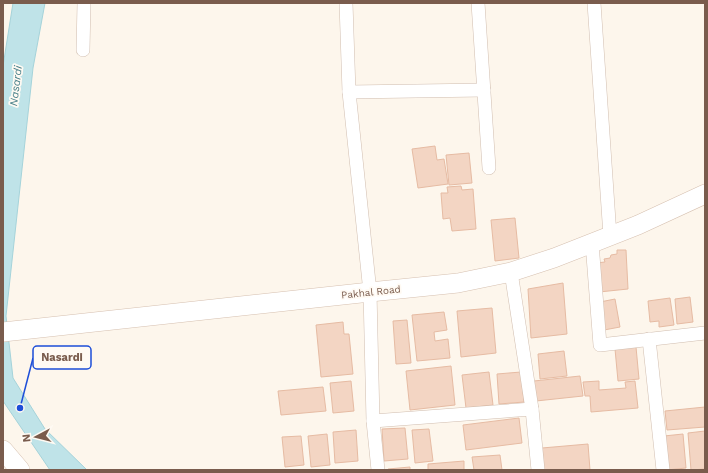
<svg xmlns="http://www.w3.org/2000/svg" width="708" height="473" viewBox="0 0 708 473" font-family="'Work Sans',sans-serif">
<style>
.water{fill:#bfe3e8;stroke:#a5d3da}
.building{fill:#f3d5c3;stroke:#e6bba3}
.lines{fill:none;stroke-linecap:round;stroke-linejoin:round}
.street-casing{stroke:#d1beb0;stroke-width:14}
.secondary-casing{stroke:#d6c0b0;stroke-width:20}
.street{stroke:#fff;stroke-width:13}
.secondary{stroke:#fff;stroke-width:19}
.labels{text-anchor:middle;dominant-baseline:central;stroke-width:3.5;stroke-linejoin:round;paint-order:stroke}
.street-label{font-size:10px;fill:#7a5c4d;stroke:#fffaf3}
.water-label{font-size:11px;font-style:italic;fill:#437c86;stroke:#fffaf3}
.leader{fill:none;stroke:#1d4ed8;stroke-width:1.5}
.callout-dot{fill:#1d4ed8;stroke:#fffaf3;stroke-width:1.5}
.callout{fill:#fffaf3;stroke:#1d4ed8;stroke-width:1.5}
.callout-label{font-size:11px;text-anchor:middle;font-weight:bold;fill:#7a5c4d}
</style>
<rect width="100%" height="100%" fill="#fdf6ec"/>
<polygon class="water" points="13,3 45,3 33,68 6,316 13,378 45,429 87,470 50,470 3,401 3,66"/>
<g class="building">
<polygon points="435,146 437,160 444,159 448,184 418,188 412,149"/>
<polygon points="469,153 472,183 449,185 446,155"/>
<polygon points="461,186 462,190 473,189 476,229 452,231 450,218 443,219 441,193 448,193 447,187"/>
<polygon points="515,218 519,258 495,261 491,220"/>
<polygon points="617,250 626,250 628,289 599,292 596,263 605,262 604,259 610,258 611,255 617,254"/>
<polygon points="563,283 567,334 531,338 528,289"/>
<polygon points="690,297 693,322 677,324 675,299"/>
<polygon points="670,298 674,325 659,327 659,321 650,322 648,301"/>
<polygon points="615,299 620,327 604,330 600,302"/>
<polygon points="492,308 496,353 461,357 457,311"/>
<polygon points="444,312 447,330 434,332 435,341 448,339 450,358 417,361 412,315"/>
<polygon points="407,320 411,363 396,364 393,321"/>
<polygon points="343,322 344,334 349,334 353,374 321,377 316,325"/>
<polygon points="636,347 639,379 618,381 615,349"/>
<polygon points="564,351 567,376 540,379 538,354"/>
<polygon points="451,366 455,405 410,410 406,371"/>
<polygon points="489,372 493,405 466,408 462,375"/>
<polygon points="521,372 524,402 499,404 497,374"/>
<polygon points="580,376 583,396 536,401 534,381"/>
<polygon points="351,381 354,411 333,413 330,383"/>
<polygon points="599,381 599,390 626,388 625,382 635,381 638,408 591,412 590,396 585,396 583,382"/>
<polygon points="323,387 326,411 281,415 278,391"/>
<polygon points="705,407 705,427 667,430 665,411"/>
<polygon points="519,418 522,443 466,450 463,425"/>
<polygon points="405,428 408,459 384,461 382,429"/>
<polygon points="429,429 433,461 415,463 412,430"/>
<polygon points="356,430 358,461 335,463 333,432"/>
<polygon points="705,431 705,469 691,470 688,433"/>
<polygon points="327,434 330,465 311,467 308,436"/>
<polygon points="683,434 686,468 667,470 664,436"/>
<polygon points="301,436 304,465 285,467 282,437"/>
<polygon points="588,444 590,470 544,470 542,448"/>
<polygon points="500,455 502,470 474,470 472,457"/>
<polygon points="464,461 464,470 428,470 428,464"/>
<polygon points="410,467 410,470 388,470 388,469"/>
</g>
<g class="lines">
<g class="street-casing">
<g id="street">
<polyline points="346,3 349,92 370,292 373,421 378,470"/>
<polyline points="478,3 489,168"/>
<polyline points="594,3 610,236"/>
<polyline points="83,50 84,3"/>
<polyline points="349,92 484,90"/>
<polyline points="592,243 600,345 705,333"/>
<polyline points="511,272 532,409 538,470"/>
<polyline points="649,339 663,470"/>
<polyline points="373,421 532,409"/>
</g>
</g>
<g class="secondary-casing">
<g id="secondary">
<polyline points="3,332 370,292 458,283 511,272 554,258 638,225 705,194"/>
<polyline points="3,450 20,470"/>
</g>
</g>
<use href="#street" class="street"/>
<use href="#secondary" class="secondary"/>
</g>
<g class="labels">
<g class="street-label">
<text transform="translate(371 292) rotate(-6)">Pakhal Road</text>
</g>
<g class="water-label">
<text transform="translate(16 86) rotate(-83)">Nasardi</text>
</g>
</g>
<path class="leader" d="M20 408L33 358"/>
<circle class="callout-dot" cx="20" cy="408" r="4"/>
<rect class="callout" x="33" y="346" width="58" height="23" rx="4"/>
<g class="callout-label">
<text x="62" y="361">Nasardi</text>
</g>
<rect width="708" height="473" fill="none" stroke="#7a5c4d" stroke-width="8"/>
<g transform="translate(36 437) rotate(263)" stroke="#fffaf3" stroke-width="3" paint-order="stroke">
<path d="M0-3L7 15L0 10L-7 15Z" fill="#7a5c4d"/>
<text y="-6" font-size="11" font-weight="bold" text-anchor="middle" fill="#7a5c4d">N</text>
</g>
</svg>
